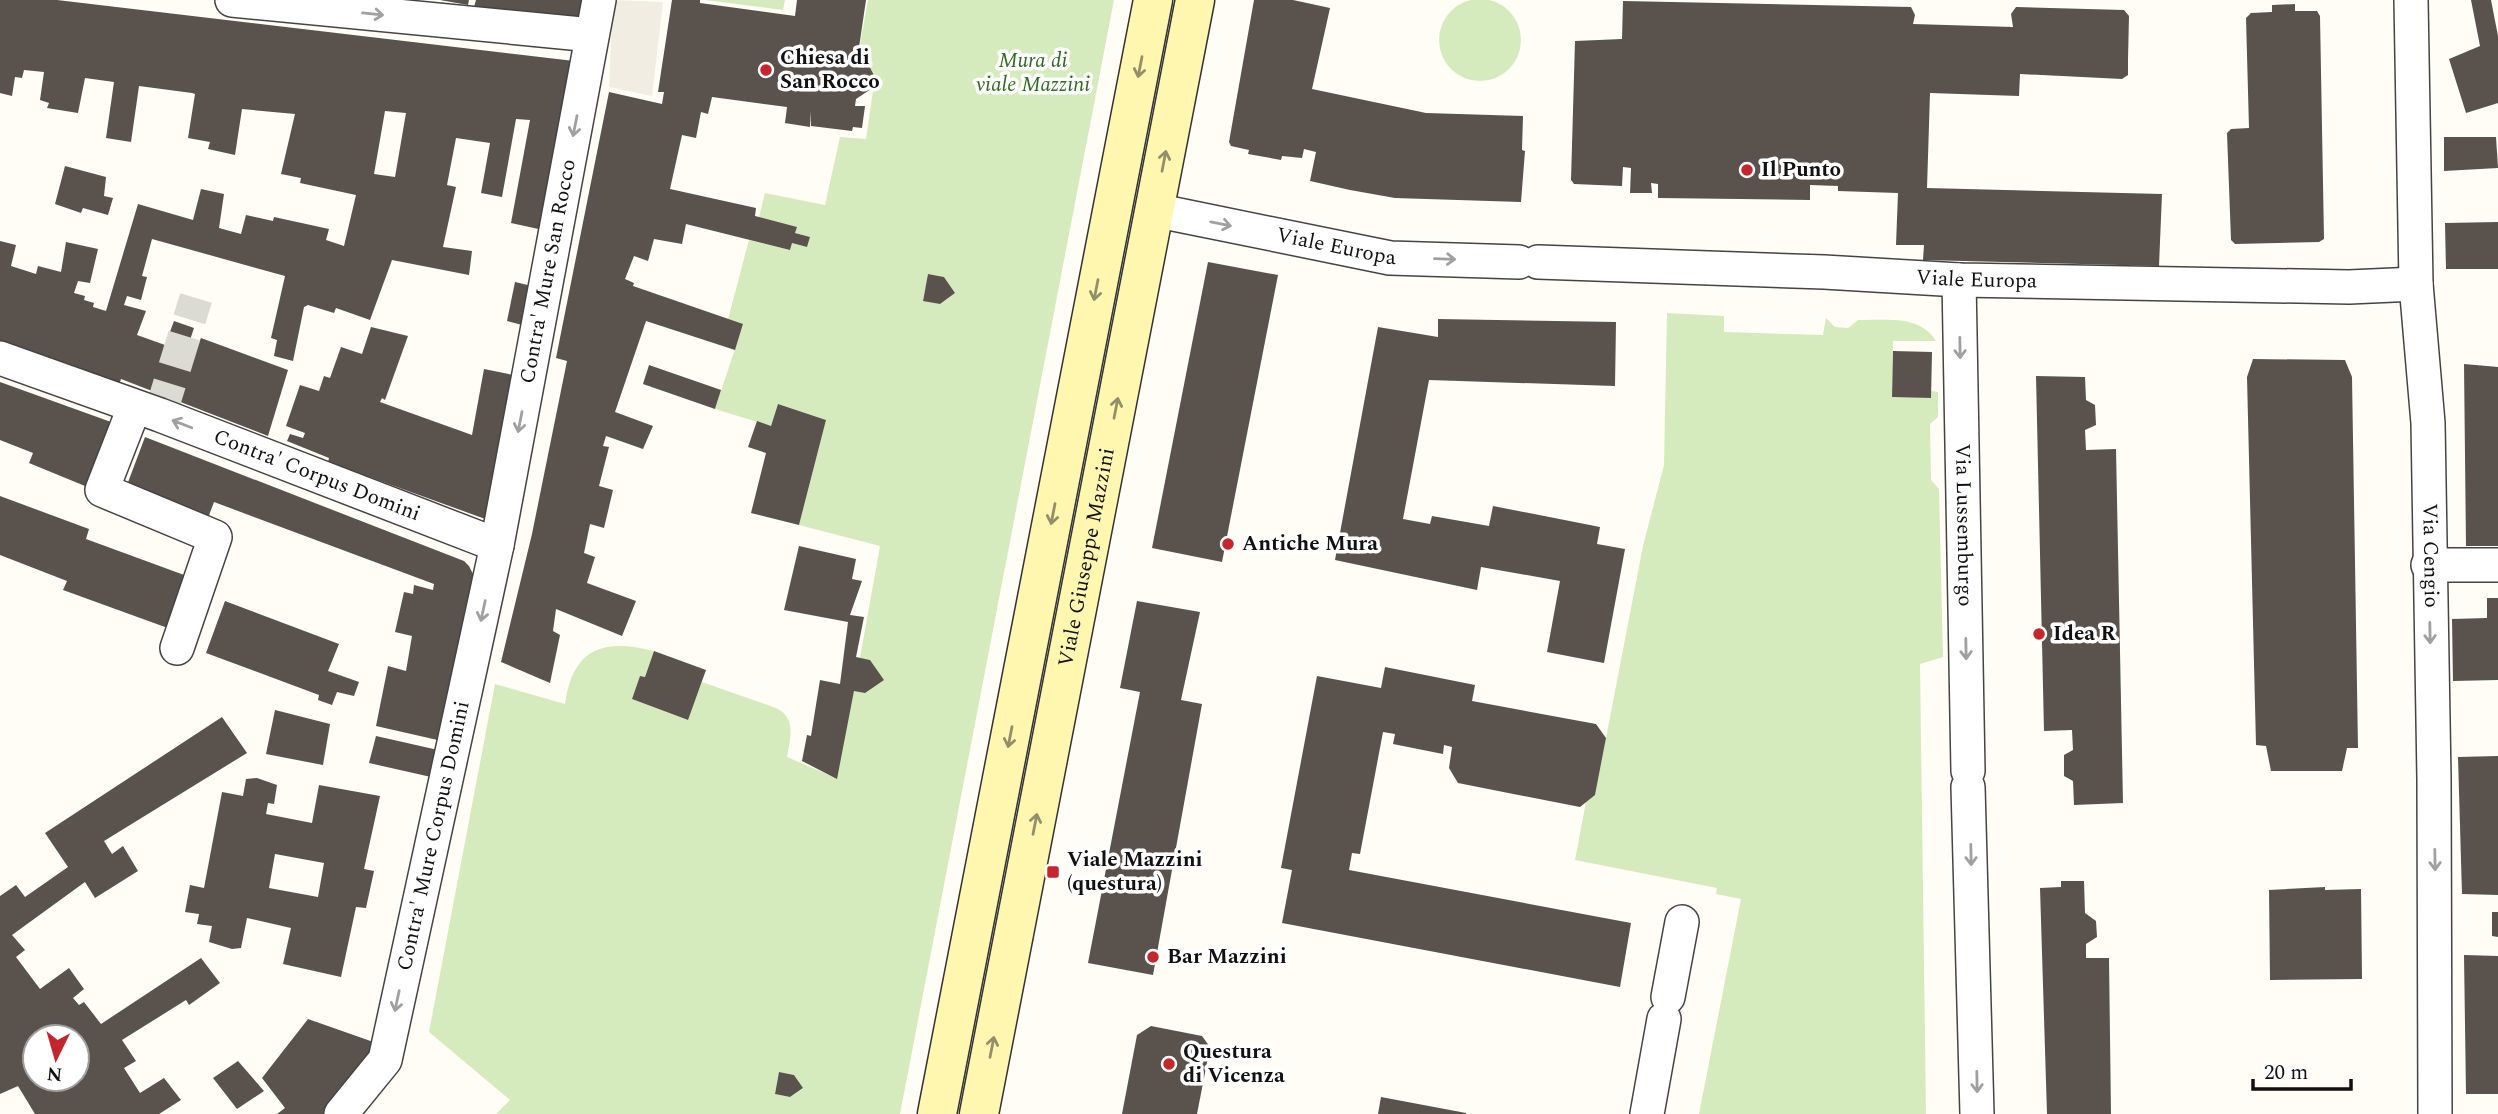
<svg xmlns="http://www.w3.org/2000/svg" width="2498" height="1114" viewBox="0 0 2498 1114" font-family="Spectral,serif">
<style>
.green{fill:#d5ebbd;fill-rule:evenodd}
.plaza{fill:#f1ede2}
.building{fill:#5a524d;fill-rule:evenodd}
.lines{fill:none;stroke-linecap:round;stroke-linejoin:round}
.street-tunnel{stroke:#dbdad3;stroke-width:33;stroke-dasharray:33 17;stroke-linecap:butt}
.street-casing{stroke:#444;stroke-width:36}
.secondary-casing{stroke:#333;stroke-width:41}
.street{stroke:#fff;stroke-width:33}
.secondary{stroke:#fff6b0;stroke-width:38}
.oneway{stroke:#a0a0a0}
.oneway2{stroke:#948f68}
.poi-dot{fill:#c4262e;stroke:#fff;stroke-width:2.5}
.labels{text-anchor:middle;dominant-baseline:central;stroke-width:7;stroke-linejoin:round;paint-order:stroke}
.poi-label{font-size:21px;font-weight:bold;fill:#111;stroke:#fff;text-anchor:start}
.park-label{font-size:21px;font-style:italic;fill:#2f6b1f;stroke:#fff}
.street-label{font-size:21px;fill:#111;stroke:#fff}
</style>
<rect width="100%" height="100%" fill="#fffdf5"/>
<g class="green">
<circle cx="1480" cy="40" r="41"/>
<polygon points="705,0 785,0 783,10"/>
<path d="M868 0H1114L900 1114H496L510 1100 429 1032 495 684 565 704C573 648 603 638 654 651L645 677 640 676 632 699 687 720 702 682 776 708C797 718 790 738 787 757L836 778 854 691 883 680 870 660 860 658 880 546 799 525 826 420 778 404 771 426 715 409 743 325 728 319 749 240 790 250 792 243 807 247 810 237 795 233 796 227 759 217 765 193 825 205 840 137 866 139 875 77 868 64 857 61ZM928 274 944 277 955 293 940 304 923 300ZM779 1072 794 1075 803 1089 790 1097 775 1094Z"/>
<path d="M1667 313 1724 316V332L1823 335 1826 318 1835 327 1848 328 1858 320C1886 321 1919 314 1936 341H1893L1892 396 1931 398V391L1938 392V417L1930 424 1931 480 1939 489 1943 657 1920 664 1926 1114H1699L1741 899 1716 894 1717 888 1575 860 1586 802 1595 795 1643 546 1664 465Z"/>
</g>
<polygon class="plaza" points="613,0 663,2 652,96 609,87"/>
<g class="building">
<path d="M0 0H57L574 61 543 230 511 223 530 120 516 119 502 197 481 193 490 143 456 138 447 185 456 187 443 247 472 251 469 275 392 260 370 320 336 308 334 313 308 305 304 307 293 361 274 356 277 340 271 338 285 276 152 239 142 276 147 277 141 300 127 296 124 305 146 311 137 335 165 345 174 321 194 328 186 352 193 356 201 338 288 370 268 436 121 379 117 390 0 346V241L16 245 11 266 36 274 38 266 61 272 66 242 98 249 90 283 78 281 74 293 85 296 84 300 94 303 93 307 106 311 138 204 193 220 201 189 224 194 219 228 241 234 246 215 273 221 274 217 329 229 326 240 344 246 356 195 300 183 301 178 281 174 295 114 242 109 235 155 208 149 210 142 188 138 195 94 192 93 139 86 131 142 106 138 114 82 85 78 78 113 47 108 49 103 40 100 44 72 24 70 22 78 15 77 12 96 0 93ZM385 111 406 113 395 177 374 174Z"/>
<polygon points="440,0 469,0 468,5"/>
<polygon points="476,0 586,0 580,28 472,14"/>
<polygon points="672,0 700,0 700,3 795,16 797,0 866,0 857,61 868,64 875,77 874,87 856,99 855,106 865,106 862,128 853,127 852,131 811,126 811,111 810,127 785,123 787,107 712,97 708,114 701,112 696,138 682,135 670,189 756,208 755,216 797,227 795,233 810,237 807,247 792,243 790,250 686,224 682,244 654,239 648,261 634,256 625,279 634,283 633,286 743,324 735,350 646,321 615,412 653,426 643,449 606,436 603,446 609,447 599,486 613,490 604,528 590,524 584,553 595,557 587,583 636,601 622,636 556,609 553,631 560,635 550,683 501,662 532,534 567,361 556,358 609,92 662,104 664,92 658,92"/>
<polygon points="1254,0 1293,0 1330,8 1312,89 1426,113 1523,116 1522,150 1525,151 1521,202 1395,198 1350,190 1310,181 1316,152 1304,149 1302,158 1282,156 1281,160 1248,154 1249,150 1231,146 1229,142"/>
<polygon points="2471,0 2491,0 2498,36 2498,103 2466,113 2449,59 2480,46"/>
<polygon points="1623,1 1911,7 1915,15 1913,24 2013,27 2011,14 2016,7 2124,10 2129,16 2128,59 2128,75 2122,79 2020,74 2019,96 1930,93 1927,188 2162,194 2159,266 1923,260 1924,245 1896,245 1898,193 1838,191 1838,186 1810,185 1810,200 1658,198 1658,184 1651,183 1652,193 1630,193 1631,168 1623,167 1622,186 1574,184 1571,180 1575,41 1622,39"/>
<polygon points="2295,4 2295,11 2317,11 2320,16 2324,239 2319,242 2235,244 2231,240 2227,133 2231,129 2249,128 2246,18 2251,13 2272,12 2272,5"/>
<polygon points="2444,137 2496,137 2498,168 2444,171"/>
<polygon points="65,166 106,177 104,196 113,198 108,215 83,208 81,213 55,204"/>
<polygon points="2498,222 2498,269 2446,269 2445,223"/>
<polygon points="1208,262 1278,275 1222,562 1152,548"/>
<polygon points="928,274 944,277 955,293 940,304 923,301"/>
<polygon points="515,282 532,286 522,325 507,321"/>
<polygon points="1438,319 1616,322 1615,386 1429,380 1403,519 1430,524 1432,516 1489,526 1493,506 1600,527 1597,544 1625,549 1604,663 1547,652 1560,581 1481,567 1477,590 1335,560 1378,327 1438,337"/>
<polygon points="371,327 408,336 385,400 382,398 380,402 472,435 484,369 518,376 488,520 328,462 329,458 287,441 290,434 303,438 305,433 286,426 300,385 319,391 324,376 330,378 341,347 362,354"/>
<polygon points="1893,351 1932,352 1931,398 1892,397"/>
<polygon points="2253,359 2345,360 2352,377 2358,748 2347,748 2342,771 2271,771 2266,746 2256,745 2247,377"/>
<polygon points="2464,364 2498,367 2498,546 2466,546"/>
<polygon points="649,365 721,390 715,409 643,384"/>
<polygon points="2036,376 2085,377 2086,400 2095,405 2096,425 2085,430 2086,450 2116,449 2123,803 2074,805 2073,781 2064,776 2064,755 2073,750 2072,730 2044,731"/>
<polygon points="0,382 111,422 85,486 29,463 33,453 0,440"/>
<polygon points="778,404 826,420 799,525 751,513 766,453 748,447 757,421 771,426"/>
<polygon points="145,437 464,561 469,566 475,578 442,741 376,726 388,666 406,671 412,636 395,632 404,592 413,594 414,585 433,590 434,584 214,502 208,518 127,485"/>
<polygon points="0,496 89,529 86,539 195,579 176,631 63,590 67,581 0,555"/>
<polygon points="799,546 856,559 852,579 862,581 850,615 864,617 856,657 870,660 884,680 865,693 854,691 837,779 802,761 807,735 811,736 820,680 840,684 848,622 784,610"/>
<polygon points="2487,598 2498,598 2498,680 2453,681 2452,619 2487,618"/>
<polygon points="225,601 339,644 328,671 359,682 354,696 337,692 332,705 318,700 319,695 206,653"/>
<polygon points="1137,601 1200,612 1181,700 1202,704 1153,975 1088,963 1140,692 1120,688"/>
<polygon points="654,651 706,670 688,720 632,699 640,676 645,677"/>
<polygon points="1385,667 1475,685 1472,701 1596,724 1606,738 1595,795 1580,807 1458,783 1449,768 1452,747 1444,745 1443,754 1393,744 1395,734 1383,732 1360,854 1352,853 1349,870 1631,923 1620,987 1282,923 1292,870 1281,868 1317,676 1381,688"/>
<polygon points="275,710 330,724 323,765 266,754"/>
<path d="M222 717 247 753 104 841 112 854 123 846 138 871 95 898 85 882 12 935 25 950 16 957 40 989 69 968 84 989 73 998 79 1005 84 1002 101 1024 201 958 220 983 189 1005 186 1000 122 1040 136 1061 124 1068 140 1093 164 1078 181 1100 159 1114H35L18 1086 0 1094V896L16 885 25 897 68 867 45 833ZM35 1037H77V1079H35Z"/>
<polygon points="376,736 438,750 431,777 369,763"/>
<polygon points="2498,756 2498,895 2462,894 2458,757"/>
<path d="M257 778 277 785 274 804 268 803 266 814 312 823 319 785 380 796 364 869 374 871 366 908 356 907 341 977 283 964 291 928 247 918 241 948 232 949 209 942 212 926 197 924 199 914 185 912 190 885 204 888 222 792 243 796 246 779ZM275 854 324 863 318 897 269 888Z"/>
<polygon points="2061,881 2084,881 2085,913 2096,921 2097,937 2086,944 2086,958 2109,958 2111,1114 2047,1114 2040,888 2061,887"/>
<polygon points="2325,887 2325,890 2361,889 2362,979 2270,980 2269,890"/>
<polygon points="2492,912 2498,912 2498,937 2492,936"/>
<polygon points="2464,955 2498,956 2498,1094 2466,1094"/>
<polygon points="308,1019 379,1044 323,1114 277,1114 285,1108 262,1078"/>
<polygon points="1151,1026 1202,1036 1210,1047 1197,1114 1122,1114 1137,1035"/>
<polygon points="238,1061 264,1091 237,1109 213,1078"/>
<polygon points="779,1072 794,1075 803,1088 790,1097 775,1094"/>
<polygon points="1381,1097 1466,1113 1466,1114 1378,1114"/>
</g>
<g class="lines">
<polyline class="street-tunnel" points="160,415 196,298"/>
<g class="street-casing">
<g id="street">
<polyline points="232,0 592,35"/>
<path id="s1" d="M2411 0 2416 284 2428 423 2434 779 2435 1114"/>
<path id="s2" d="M1154 210 1390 258 1519 262"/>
<path id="s3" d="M1538 262 1824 272 1959 280 2349 287 2416 284"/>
<path id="s4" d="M1959 280 1968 771"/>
<path id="s5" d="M0 358 160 415 497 545"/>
<polyline points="134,408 102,490 215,537 177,648"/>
<polyline points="2428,565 2498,565"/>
<polyline points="1968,787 1977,1114"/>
<polyline points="1668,997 1682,922"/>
<path id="s6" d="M341 1114 385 1060 497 545 599 0"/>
<polyline points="1647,1114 1664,1019"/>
</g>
</g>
<g class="secondary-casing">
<g id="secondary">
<polyline points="937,1114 1153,0"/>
<path id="s7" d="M979 1114 1195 0"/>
</g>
</g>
<use href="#street" class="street"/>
<use href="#secondary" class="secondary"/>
</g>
<defs><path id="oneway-shaft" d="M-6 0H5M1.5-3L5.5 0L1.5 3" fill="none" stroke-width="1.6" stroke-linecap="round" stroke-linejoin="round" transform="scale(1.75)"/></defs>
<g class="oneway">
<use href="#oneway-shaft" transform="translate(373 14) rotate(6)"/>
<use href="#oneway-shaft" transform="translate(575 126) rotate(101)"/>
<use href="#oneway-shaft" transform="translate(1221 224) rotate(11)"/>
<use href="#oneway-shaft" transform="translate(1445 259) rotate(2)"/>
<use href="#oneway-shaft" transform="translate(1960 348) rotate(89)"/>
<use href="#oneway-shaft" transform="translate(520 422) rotate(101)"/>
<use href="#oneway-shaft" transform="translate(182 424) rotate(-159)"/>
<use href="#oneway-shaft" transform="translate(483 611) rotate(102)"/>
<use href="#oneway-shaft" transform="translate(2430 633) rotate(89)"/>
<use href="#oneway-shaft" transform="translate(1966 649) rotate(89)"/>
<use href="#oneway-shaft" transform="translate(1971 855) rotate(89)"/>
<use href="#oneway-shaft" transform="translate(2435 860) rotate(89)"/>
<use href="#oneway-shaft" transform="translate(397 1001) rotate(102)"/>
<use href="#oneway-shaft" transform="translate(1977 1082) rotate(89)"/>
</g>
<g class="oneway2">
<use href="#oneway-shaft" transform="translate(1140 67) rotate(101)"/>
<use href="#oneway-shaft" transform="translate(1164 161) rotate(-79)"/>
<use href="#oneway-shaft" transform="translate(1096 290) rotate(101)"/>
<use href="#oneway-shaft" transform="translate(1116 408) rotate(-79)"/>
<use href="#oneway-shaft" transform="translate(1053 514) rotate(101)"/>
<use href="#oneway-shaft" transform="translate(1010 737) rotate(101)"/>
<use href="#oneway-shaft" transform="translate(1035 824) rotate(-79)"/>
<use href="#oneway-shaft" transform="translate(992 1047) rotate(-79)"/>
</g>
<g class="poi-dot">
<circle cx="766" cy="70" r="7"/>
<circle cx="1747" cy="170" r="7"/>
<circle cx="1228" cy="544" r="7"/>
<circle cx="2039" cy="634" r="7"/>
<rect x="1046" y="865" width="14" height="14" rx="3.5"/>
<circle cx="1153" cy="957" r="7"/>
<circle cx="1169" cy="1064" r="7"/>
</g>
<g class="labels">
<g class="poi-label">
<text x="780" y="58">Chiesa di<tspan x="780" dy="24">San Rocco</tspan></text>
<text x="1761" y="170">Il Punto</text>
<text x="1242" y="544">Antiche Mura</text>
<text x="2053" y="634">Idea R</text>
<text x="1067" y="860">Viale Mazzini<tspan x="1067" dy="24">(questura)</tspan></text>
<text x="1167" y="957">Bar Mazzini</text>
<text x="1183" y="1052">Questura<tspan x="1183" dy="24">di Vicenza</tspan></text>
</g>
<g class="park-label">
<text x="1033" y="61">Mura di<tspan x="1033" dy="24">viale Mazzini</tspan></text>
</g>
<g class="street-label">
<text stroke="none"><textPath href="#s2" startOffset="186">Viale Europa</textPath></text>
<text stroke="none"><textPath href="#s6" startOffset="875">Contra' Mure San Rocco</textPath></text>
<text stroke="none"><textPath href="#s3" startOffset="439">Viale Europa</textPath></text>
<text stroke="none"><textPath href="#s5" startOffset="338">Contra' Corpus Domini</textPath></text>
<text stroke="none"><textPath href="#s4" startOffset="245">Via Lussemburgo</textPath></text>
<text stroke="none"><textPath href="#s7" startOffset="567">Viale Giuseppe Mazzini</textPath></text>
<text stroke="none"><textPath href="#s1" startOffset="556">Via Cengio</textPath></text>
<text stroke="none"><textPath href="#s6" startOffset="299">Contra' Mure Corpus Domini</textPath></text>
</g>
</g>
<g transform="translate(56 1058) rotate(185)"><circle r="33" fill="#ffffff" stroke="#a0a0a0" stroke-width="2"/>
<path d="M0-5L12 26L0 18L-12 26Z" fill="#c4262e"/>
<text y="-10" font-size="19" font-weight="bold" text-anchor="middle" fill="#111111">N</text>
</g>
<path d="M2253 1079v10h98v-10" fill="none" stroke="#111111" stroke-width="3.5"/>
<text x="2264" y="1079" font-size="21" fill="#111111" stroke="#ffffff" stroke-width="5" paint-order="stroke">20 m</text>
</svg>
